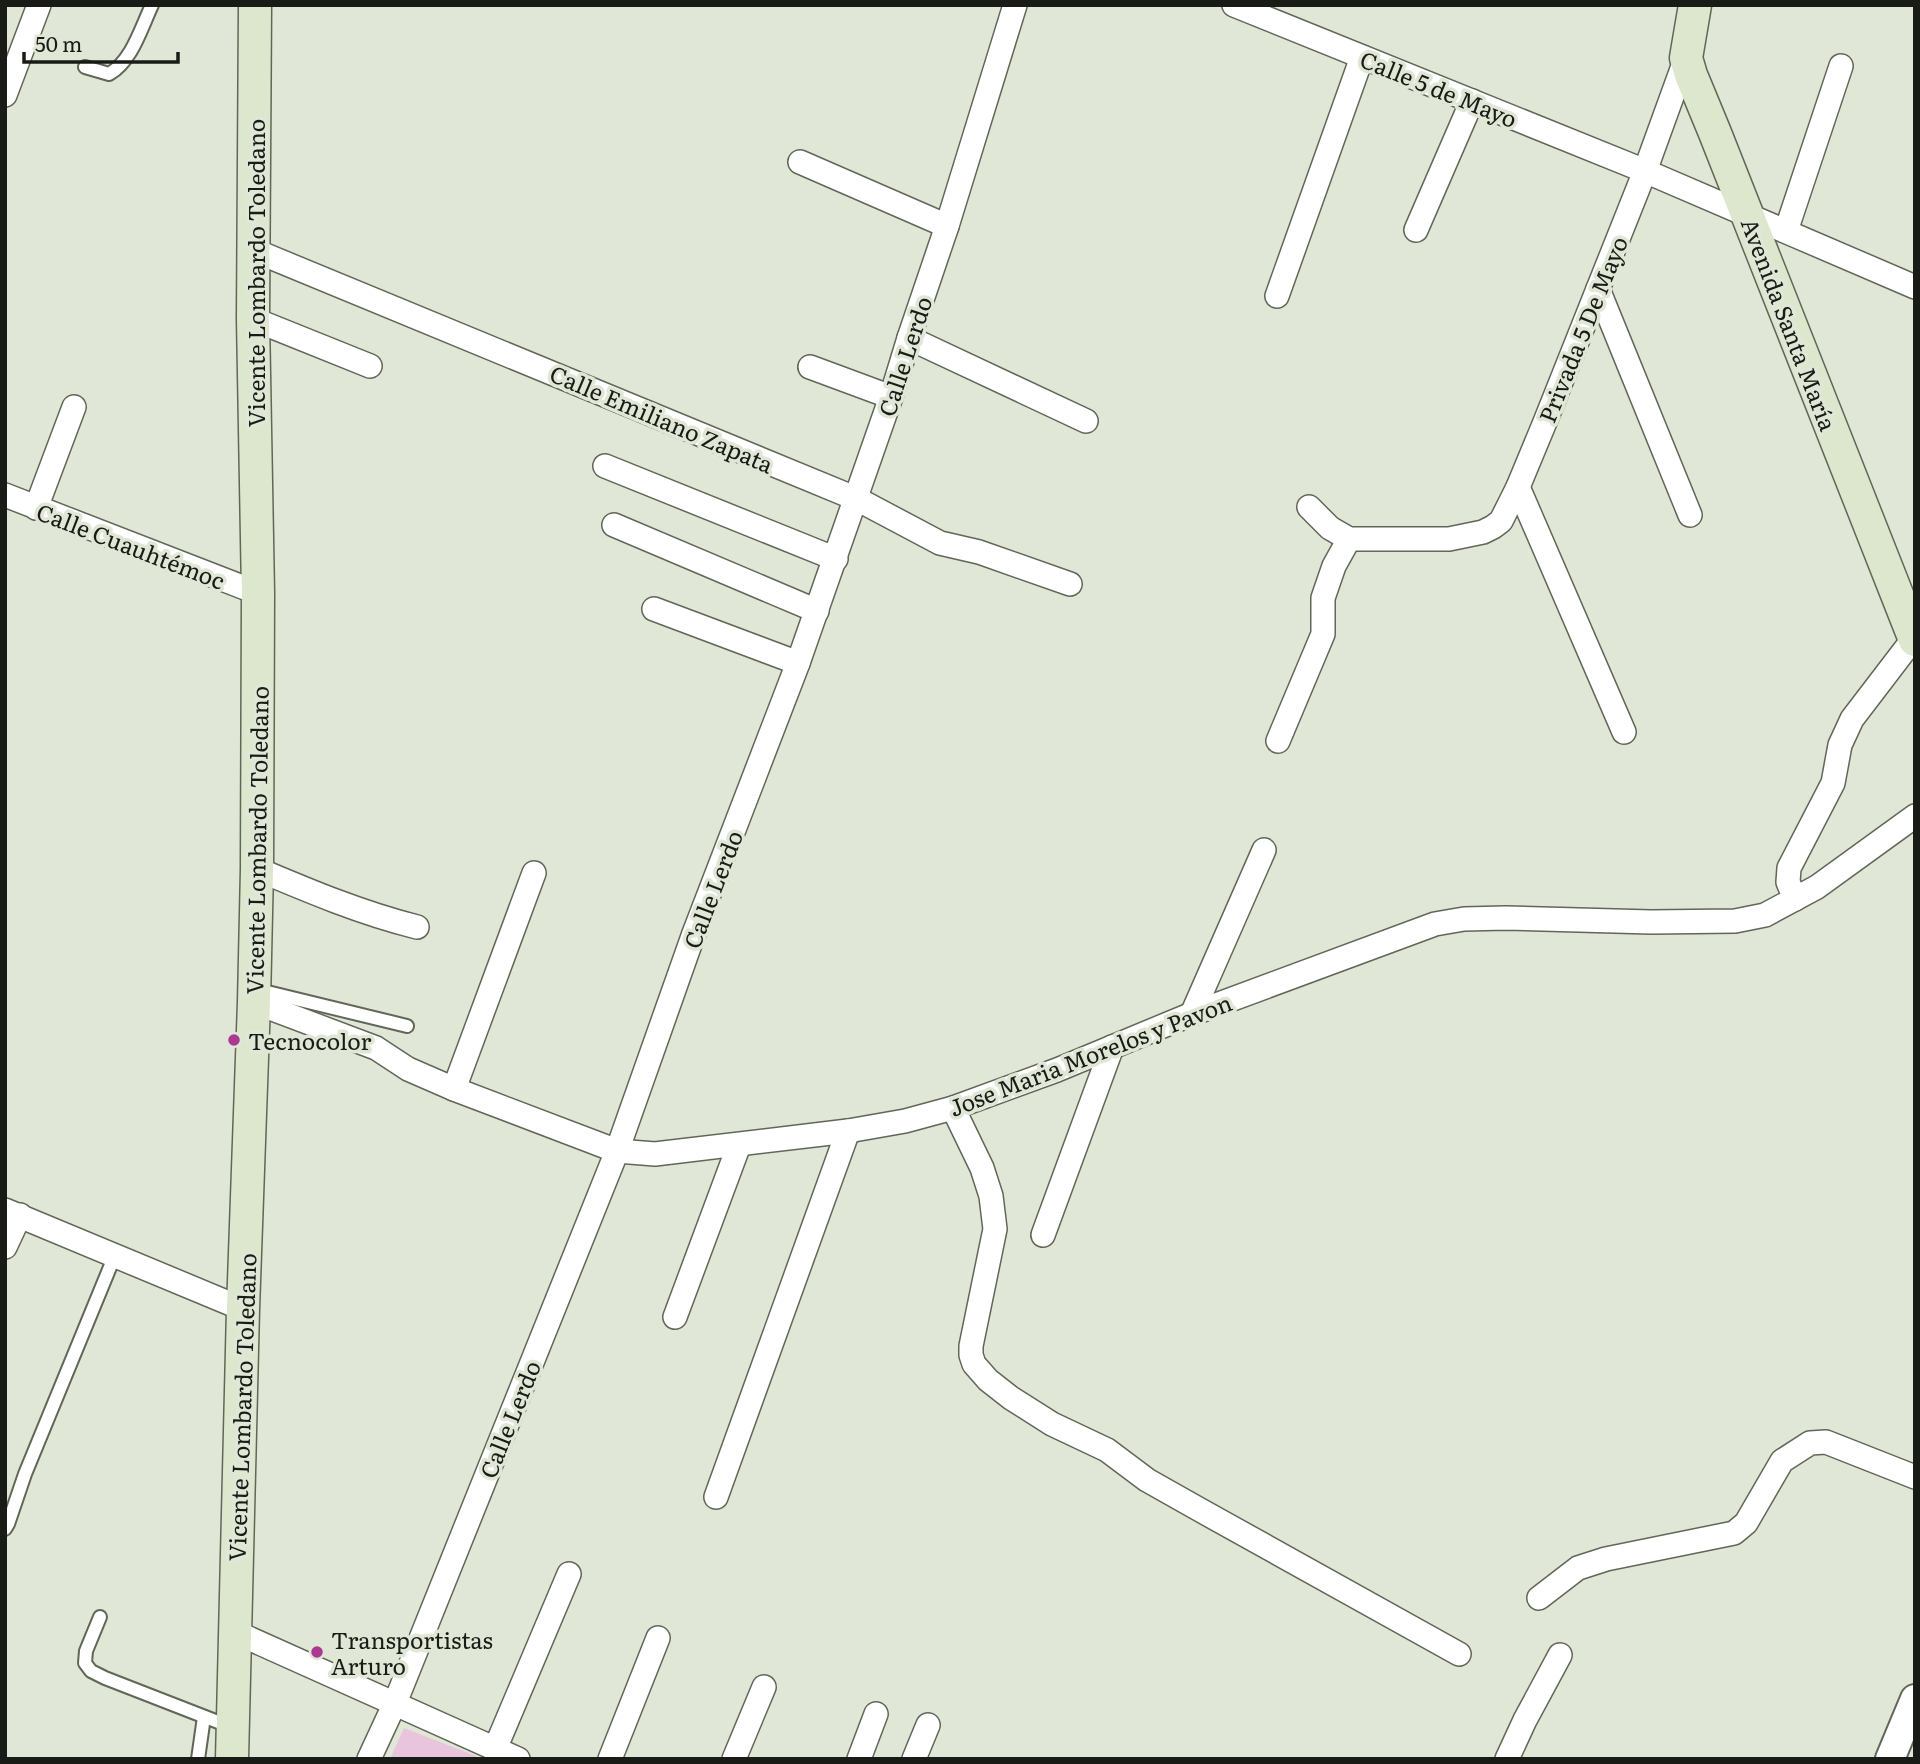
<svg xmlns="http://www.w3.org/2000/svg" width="1920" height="1764" viewBox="0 0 1920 1764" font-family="Literata,serif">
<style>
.green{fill:#e9c5dd}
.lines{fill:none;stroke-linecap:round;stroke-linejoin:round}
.service-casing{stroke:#616758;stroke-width:16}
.minor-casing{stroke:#616758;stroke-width:26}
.tertiary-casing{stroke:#616758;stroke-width:32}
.secondary-casing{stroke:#616758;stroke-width:35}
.service{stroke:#fff;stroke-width:12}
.minor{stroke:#fff;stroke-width:23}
.tertiary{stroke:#fff;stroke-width:28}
.secondary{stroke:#dde7ce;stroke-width:32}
.poi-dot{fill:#ab3891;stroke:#e0e7d6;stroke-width:2.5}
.labels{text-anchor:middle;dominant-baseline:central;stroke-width:7;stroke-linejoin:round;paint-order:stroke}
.street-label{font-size:23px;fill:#191c16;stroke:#e0e7d6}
.poi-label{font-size:23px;fill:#191c16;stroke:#e0e7d6;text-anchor:start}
</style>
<rect width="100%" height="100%" fill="#e0e7d6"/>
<polygon class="green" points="404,1728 476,1756 475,1759 390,1759"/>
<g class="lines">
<g class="service-casing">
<g id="service">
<path d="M85 67 109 74C132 61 141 28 152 5"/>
<polyline points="255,989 407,1026"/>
<polyline points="5,1529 8,1524 25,1474 115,1255"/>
<polyline points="100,1617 86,1651 85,1663 91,1671 105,1678 231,1727"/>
<polyline points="198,1759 204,1717"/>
</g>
</g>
<g class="minor-casing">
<g id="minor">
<polyline points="1234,5 1645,171 1915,287"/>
<polyline points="5,95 39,5"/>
<polyline points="800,162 947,226"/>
<polyline points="1416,230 1472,101"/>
<polyline points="1786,231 1841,66"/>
<polyline points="253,250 857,499 940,543 979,552 1070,584"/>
<polyline points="1598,289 1690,515"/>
<polyline points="1277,296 1362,57"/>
<polyline points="253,319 370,366"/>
<polyline points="909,338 1086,421"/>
<polyline points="810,367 891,397"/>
<polyline points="605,466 836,559"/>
<polyline points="1518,487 1624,732"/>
<polyline points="5,495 258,593"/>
<polyline points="1309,507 1330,528 1349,539 1449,539 1483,532 1493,527 1501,521 1518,487 1545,422 1645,171 1686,58"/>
<polyline points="36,508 74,407"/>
<polyline points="614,525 817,611"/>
<polyline points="654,609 798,663"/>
<polyline points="1278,741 1323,634 1323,598 1334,566 1349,539"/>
<path d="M257 869C309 891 361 913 417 927"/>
<polyline points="1795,899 1788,882 1789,868 1833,783 1840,745 1852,719 1914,638"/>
<polyline points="254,1002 376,1048 408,1069 454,1089 617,1151 655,1154 848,1131 905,1121 953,1108 1057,1070 1192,1014 1435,924 1464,919 1506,918 1651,922 1735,921 1765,915 1817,887 1915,816"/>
<polyline points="1192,1014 1264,850"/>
<polyline points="454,1089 534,873"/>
<polyline points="953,1108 982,1168 991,1196 995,1229 971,1346 971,1355 974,1364 988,1380 1011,1398 1052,1424 1107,1450 1147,1480 1202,1511 1459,1654"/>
<polyline points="5,1210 243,1309"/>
<polyline points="1043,1235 1112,1047"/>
<polyline points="5,1247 20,1215"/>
<polyline points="675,1317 739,1145"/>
<polyline points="716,1497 848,1131"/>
<polyline points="1539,1598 1578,1568 1606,1559 1734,1533 1746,1523 1782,1461 1810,1443 1826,1442 1915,1477"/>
<polyline points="235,1632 518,1759"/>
<polyline points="495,1749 569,1574"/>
<polyline points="369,1759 395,1703 617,1151 693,936 798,663 891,397 909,338 947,226 1015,5"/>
<polyline points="610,1759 658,1638"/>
<polyline points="734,1759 764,1687"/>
<polyline points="859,1759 876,1714"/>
<polyline points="914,1759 928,1725"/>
<polyline points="1507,1759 1525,1720 1560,1655"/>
</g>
</g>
<g class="tertiary-casing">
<polyline id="tertiary" points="1890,1759 1915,1699"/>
</g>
<g class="secondary-casing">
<g id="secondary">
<polyline points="1695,5 1686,58 1691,75 1715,133 1915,640"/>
<polyline points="232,1759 243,1309 254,1002 257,869 258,593 253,319 255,5"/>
</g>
</g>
<use href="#service" class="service"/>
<use href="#minor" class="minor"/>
<use href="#tertiary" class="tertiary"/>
<use href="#secondary" class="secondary"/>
</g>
<g class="poi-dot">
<circle cx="234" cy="1040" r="7"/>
<circle cx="317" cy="1652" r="7"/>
</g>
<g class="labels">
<g class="street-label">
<text transform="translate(1439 88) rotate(22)">Calle 5 de Mayo</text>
<text transform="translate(255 273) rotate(-90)">Vicente Lombardo Toledano</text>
<text transform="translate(1790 324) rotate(69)">Avenida Santa María</text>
<text transform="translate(1582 329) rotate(-68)">Privada 5 De Mayo</text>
<text transform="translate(904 356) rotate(-72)">Calle Lerdo</text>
<text transform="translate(662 418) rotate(23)">Calle Emiliano Zapata</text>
<text transform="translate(131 545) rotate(21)">Calle Cuauhtémoc</text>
<text transform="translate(256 840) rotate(-89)">Vicente Lombardo Toledano</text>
<text transform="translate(712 889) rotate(-69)">Calle Lerdo</text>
<text transform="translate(1090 1054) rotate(-21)">Jose Maria Morelos y Pavon</text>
<text transform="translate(241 1407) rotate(-88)">Vicente Lombardo Toledano</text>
<text transform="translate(509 1419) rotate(-68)">Calle Lerdo</text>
</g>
<g class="poi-label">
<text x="248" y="1040">Tecnocolor</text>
<text x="331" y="1639">Transportistas<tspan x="331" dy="26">Arturo</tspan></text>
</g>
</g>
<rect width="1920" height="1764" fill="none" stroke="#191c16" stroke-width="14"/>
<path d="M24 52v10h154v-10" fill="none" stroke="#191c16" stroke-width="3.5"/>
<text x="35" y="52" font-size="21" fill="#191c16" stroke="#e0e7d6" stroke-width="5" paint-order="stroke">50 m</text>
</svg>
